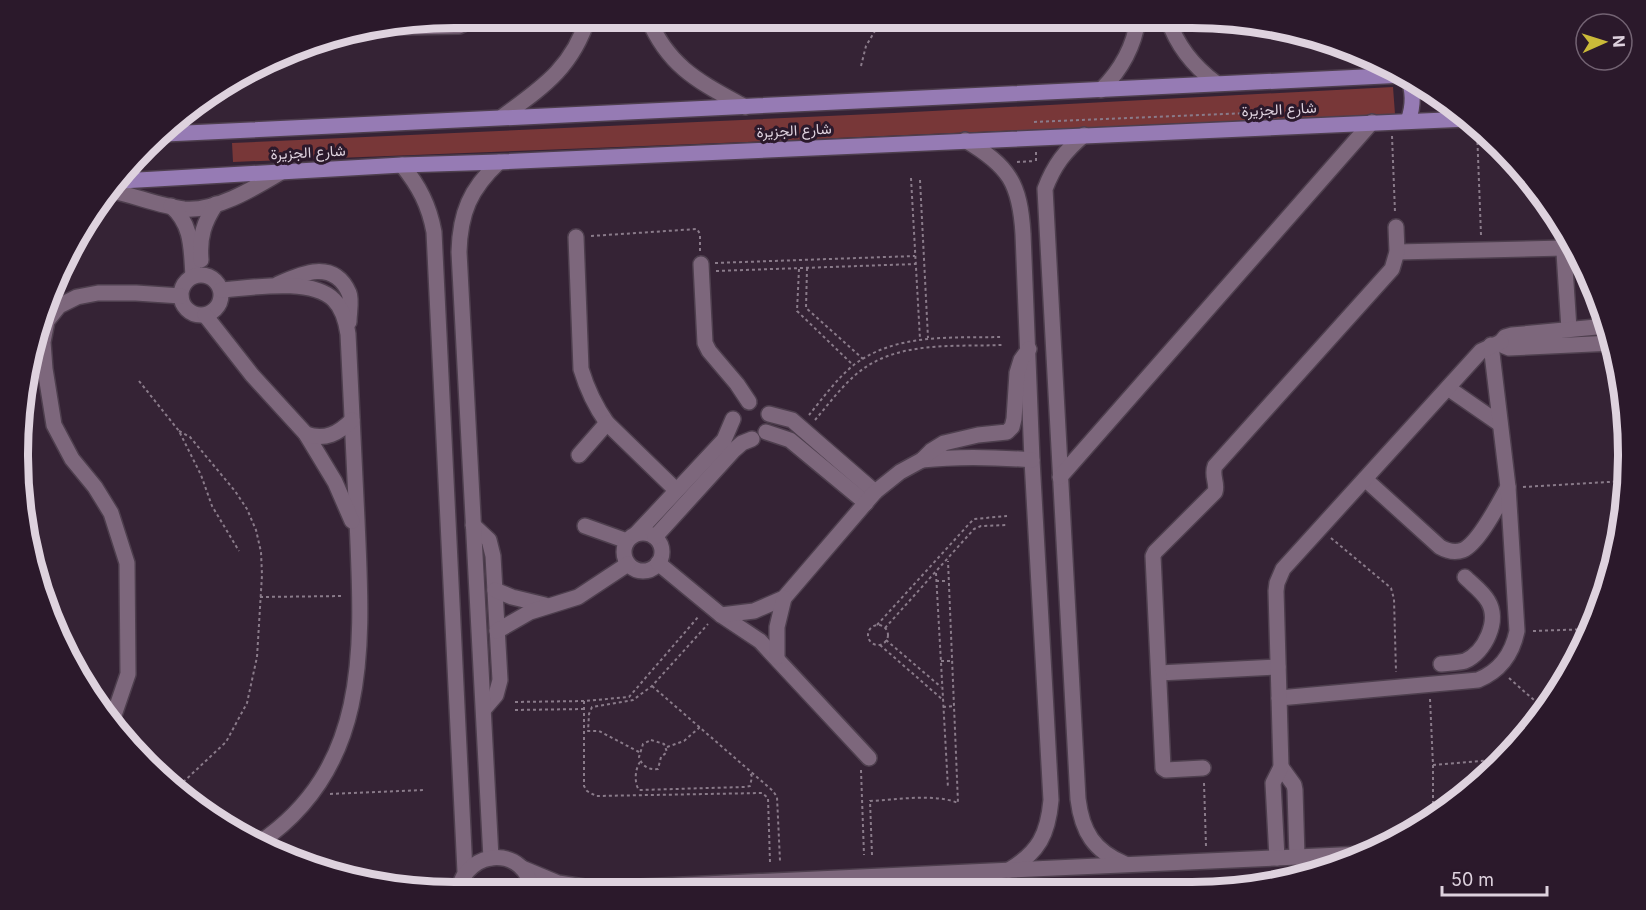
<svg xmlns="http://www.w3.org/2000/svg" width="1646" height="910" viewBox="0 0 1646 910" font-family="Inter,Vazirmatn,sans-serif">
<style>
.green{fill:#783738}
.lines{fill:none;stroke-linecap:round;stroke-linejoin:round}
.minor-casing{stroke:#4e3f4e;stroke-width:18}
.major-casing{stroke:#4e3f4e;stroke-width:18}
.path{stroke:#8a7b8a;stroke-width:2;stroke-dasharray:3 3;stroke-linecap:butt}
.minor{stroke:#7d677c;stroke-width:15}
.major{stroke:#967bb4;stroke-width:15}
.labels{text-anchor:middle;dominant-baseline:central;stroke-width:6;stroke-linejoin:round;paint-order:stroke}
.street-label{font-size:15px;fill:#ded2de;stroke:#2b192b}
.rim{fill:none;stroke:#ded2de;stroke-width:8}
</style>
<rect width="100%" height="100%" fill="#352335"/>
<polygon class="green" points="1393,87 1395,114 747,142 233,162 232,143 894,113"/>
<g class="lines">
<g class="minor-casing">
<g id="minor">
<path d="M648 18C669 68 700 82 745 107"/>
<path d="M1168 19C1177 46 1193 66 1216 83"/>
<polyline points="403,27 459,26 476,18"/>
<path d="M1101 90C1121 70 1134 47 1138 19"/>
<path d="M502 117C543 87 572 68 588 18"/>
<path d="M1084 135C1065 151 1054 165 1045 189L1078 799C1082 832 1094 851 1125 864"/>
<path d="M965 140C1009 166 1020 183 1023 234L1032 460 1051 800C1048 834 1039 852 1009 870"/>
<path d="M402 165C419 186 429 205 434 232L465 872"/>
<path d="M112 191C136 196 160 206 184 209 216 212 256 187 283 171"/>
<path d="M171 206C193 225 191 250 193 276"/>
<polyline points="1565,232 1563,237 1569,329"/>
<path d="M576 237 581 369C587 389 595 406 607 423L676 490"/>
<polyline points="1397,252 1564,248"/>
<path d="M201 260C199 237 204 222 216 204"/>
<polyline points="701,264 705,343 709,351 737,384 749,402"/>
<circle cx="201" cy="295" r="20"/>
<path d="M278 284C302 273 334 259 349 293 352 300 349 313 349 322"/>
<path d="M221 290C251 288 311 277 334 300 343 309 346 321 348 334 351 396 354 458 357 520 362 641 373 766 259 843"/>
<polyline points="205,315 252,375 306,434 335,482 352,521"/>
<polyline points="1607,326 1512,335 1505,337 1501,342 1504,346 1509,348 1613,343"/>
<polyline points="1448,388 1500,424"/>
<polyline points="769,414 792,420 875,492"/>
<polyline points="766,432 790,440 866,503"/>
<path d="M306 434C325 441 339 433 352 420"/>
<polyline points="22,452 24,503"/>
<polyline points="579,455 607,423"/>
<path d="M922 460C959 456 995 457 1032 460"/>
<polyline points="1060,477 1372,122"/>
<path d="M1365 479 1440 547C1447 551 1455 553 1463 550 1479 543 1499 503 1508 487"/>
<polyline points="473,525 489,540 493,556 500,680 496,695 484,709"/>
<polyline points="585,526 627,541"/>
<circle cx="643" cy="552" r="19"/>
<polyline points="636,534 724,440 733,419"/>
<polyline points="655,537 734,450 742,443 752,439"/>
<polyline points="658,563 721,615 760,641 869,758"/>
<polyline points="495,590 512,597 545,605"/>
<polyline points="721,615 754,611 784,598 875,492 900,472 922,460 931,451 944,443 978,435 1007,432 1012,427 1014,419 1017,373 1021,360 1029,349"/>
<polyline points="497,631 530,612 578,597 628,564"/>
<polyline points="777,657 777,627 784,598"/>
<path d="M1441 664C1448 663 1458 663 1465 661 1485 652 1500 621 1488 601 1483 592 1472 584 1465 577"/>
<polyline points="1159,673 1278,667"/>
<path d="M1279 698 1478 680C1500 671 1512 655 1517 631L1508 487 1491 345"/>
<polyline points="112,721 128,674 127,563 111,513 95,487 72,459 54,425 45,369 43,342 47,321 59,306 77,297 98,293 136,293 181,296"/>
<polyline points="1281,767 1294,785 1295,790 1297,857"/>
<path d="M1203 768 1166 770 1163 768 1153 556 1155 552 1215 492C1218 483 1211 476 1215 466L1392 269 1397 252 1396 227"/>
<path d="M491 858 459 252C460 213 470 189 499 162"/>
<polyline points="1277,858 1273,783 1281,767 1276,591 1277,583 1283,569 1481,351 1501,342"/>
<polyline points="522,868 558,883 597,889 1362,854"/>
<path d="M458 891C467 847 527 846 532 891"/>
</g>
</g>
<g class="major-casing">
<g id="major">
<path d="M1407 75C1414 91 1414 105 1408 121"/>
<polyline points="165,134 1405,75"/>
<polyline points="121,181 402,165 499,162 1468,119"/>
</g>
</g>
<g class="path">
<polyline points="861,66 866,46 882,19"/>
<polyline points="1034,122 1294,111"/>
<polyline points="1477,130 1481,235"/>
<polyline points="1392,136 1395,212"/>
<polyline points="1036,152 1036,161"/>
<polyline points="1017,162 1035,161"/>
<polyline points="911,178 920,339"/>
<polyline points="920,180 928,338"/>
<polyline points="591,236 697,229 700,234 700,251"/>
<polyline points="715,263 915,256"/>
<polyline points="807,268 806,308 863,359"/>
<polyline points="799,269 797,311 853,365"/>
<polyline points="716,271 916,264"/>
<polyline points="139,381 179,431 201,475 212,506 239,551"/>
<path d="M809 415C822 399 839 376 855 364 897 333 953 338 1002 337"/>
<path d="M815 420C827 406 839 390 852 378 892 340 950 347 1002 345"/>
<polyline points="179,431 190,437 235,491 247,509 256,530 261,552 262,575 257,657 247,703 226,742 179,786"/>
<polyline points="1523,487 1625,481"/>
<polyline points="1331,538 1391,588 1394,599 1396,672"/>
<polyline points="936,573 948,788"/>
<polyline points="936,581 948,581"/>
<polyline points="260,597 344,596"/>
<polyline points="877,625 969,524 974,519 1007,516"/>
<circle cx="878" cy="635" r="10"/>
<polyline points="885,628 974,529 981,526 1008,525"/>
<polyline points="1533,631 1590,629"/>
<polyline points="886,640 941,687"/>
<polyline points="880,645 943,700"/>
<polyline points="941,661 952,661"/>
<polyline points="1509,678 1543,708"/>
<polyline points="652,686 773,791 777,797 780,861"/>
<polyline points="1430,699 1433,765 1433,819"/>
<polyline points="584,701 584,786 587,791 596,796 762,793 768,798 770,862"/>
<polyline points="515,702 584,701 629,697 699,616"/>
<polyline points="943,707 954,706"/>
<polyline points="515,710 584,709"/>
<path d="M651 740 664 744 667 752 661 757 658 769C648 770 642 766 639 757L643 744Z"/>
<polyline points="667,747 684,741 700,727"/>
<polyline points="639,752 599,731 588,731 589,714 592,707 633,700 652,686 708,624"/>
<path d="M640 762C635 769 634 783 639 790L745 787 750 786 752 777 750 772"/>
<polyline points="1433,765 1504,759"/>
<polyline points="861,770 864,855"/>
<polyline points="1204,783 1206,846"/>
<polyline points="330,794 424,790"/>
<path d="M872 855 870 801C896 800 934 793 958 803L948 561"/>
</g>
<use href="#minor" class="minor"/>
<use href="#major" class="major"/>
</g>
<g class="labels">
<g class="street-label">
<text transform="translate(1279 109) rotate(-3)">شارع الجزيرة</text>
<text transform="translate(794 130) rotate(-3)">شارع الجزيرة</text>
<text transform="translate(308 152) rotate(-3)">شارع الجزيرة</text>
</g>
</g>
<path d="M0 0H1646V910H0ZM454 28H1192A426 426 0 0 1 1618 454V456A426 426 0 0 1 1192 882H454A426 426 0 0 1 28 456V454A426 426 0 0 1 454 28Z" fill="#2b192b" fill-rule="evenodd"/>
<path class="rim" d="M454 28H1192A426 426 0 0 1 1618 454V456A426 426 0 0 1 1192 882H454A426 426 0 0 1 28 456V454A426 426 0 0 1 454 28Z"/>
<g transform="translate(1604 42) rotate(87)"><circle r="28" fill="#2b192b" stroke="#736373" stroke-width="1.5"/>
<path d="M0-4.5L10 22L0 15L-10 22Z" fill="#cbba39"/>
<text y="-9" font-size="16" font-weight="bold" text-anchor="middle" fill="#ded2de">N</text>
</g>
<path d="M1442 886v9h105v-9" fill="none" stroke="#ded2de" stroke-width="3"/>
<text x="1451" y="886" font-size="18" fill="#ded2de" stroke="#2b192b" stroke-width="4.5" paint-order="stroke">50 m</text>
</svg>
